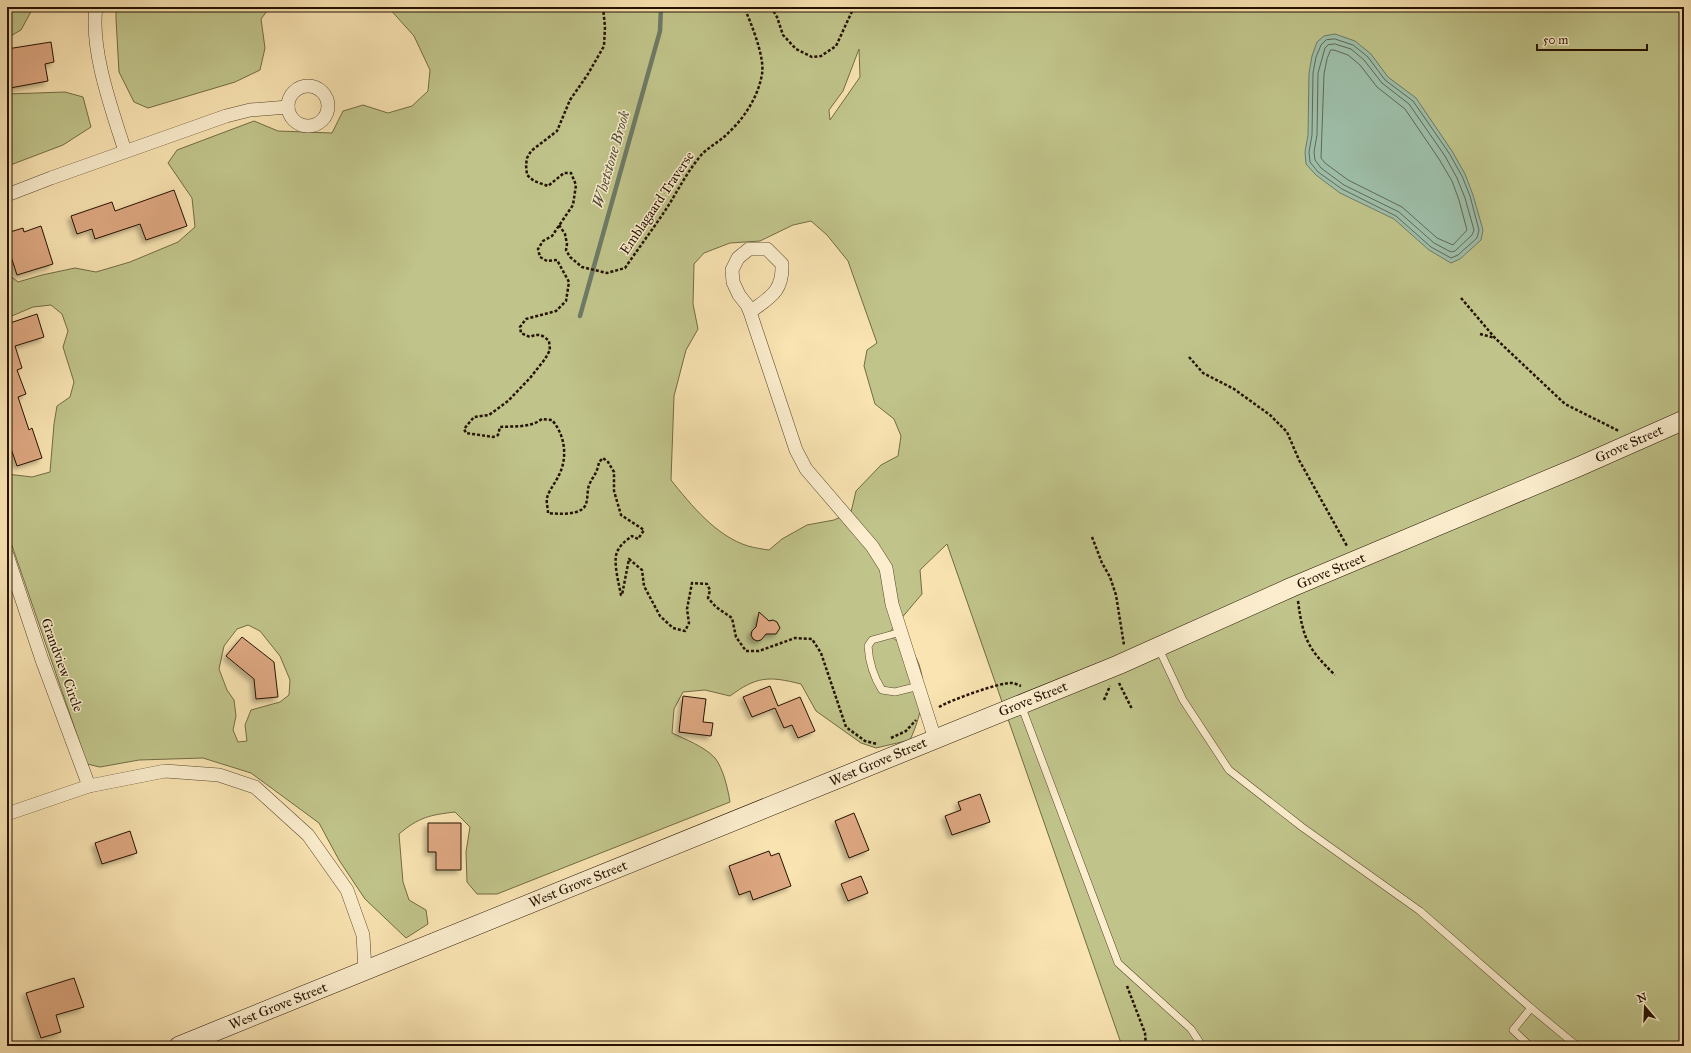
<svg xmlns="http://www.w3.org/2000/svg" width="1691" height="1053" viewBox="0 0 1691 1053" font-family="'IM FELL Great Primer',serif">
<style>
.green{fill:#c0c48a;stroke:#726b45;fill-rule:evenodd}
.water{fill:#9ebfaa;stroke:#6e7a66}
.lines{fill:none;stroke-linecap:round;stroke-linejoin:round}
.shore{stroke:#626855;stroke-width:1}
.stream{stroke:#6e7a66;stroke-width:4.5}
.building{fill:#dea882;stroke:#251200;filter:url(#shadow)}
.service-casing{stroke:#5a462c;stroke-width:8}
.minor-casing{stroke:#5a462c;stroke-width:14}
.secondary-casing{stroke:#251200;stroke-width:20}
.path{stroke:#251200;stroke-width:2.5;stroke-dasharray:3 2;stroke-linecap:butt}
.service{stroke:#fbedcd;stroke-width:7}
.minor{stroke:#fbedcd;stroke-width:13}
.secondary{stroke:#fbedcd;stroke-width:19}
.labels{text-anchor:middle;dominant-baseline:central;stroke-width:3;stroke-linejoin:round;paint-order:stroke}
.street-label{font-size:14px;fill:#251200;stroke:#fbedcd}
.water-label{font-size:15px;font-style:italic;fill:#4f4f3c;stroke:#fbedcd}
</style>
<defs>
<filter id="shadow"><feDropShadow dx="-3.5" dy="3.5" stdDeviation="2" flood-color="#0004"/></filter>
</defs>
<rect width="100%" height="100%" fill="#f9e4b2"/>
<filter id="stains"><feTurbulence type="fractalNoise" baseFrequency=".005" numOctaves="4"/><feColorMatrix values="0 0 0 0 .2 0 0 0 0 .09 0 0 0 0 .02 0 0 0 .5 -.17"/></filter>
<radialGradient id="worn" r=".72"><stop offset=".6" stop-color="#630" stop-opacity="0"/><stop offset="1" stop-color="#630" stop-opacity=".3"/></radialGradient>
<g class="green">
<polygon points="7,7 33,8 21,30 7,38"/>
<polygon points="116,7 270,7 261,19 265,48 260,70 235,82 148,108 134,102 119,72 116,19"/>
<path d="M388 7H1684V1046H1122L947 544 920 570 922 594 888 634C892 638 913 652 914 654 930 681 922 714 910 740L876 748 861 743 816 711 801 684C769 676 757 676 730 696L705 690 683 692 674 709 672 733C685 739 705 747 715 758 723 768 728 789 730 802L497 894H477L467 882 466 852 470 827 455 812C430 815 419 817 399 834L403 882 409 900 426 910 428 924 406 938 365 899 339 860 319 823 251 773 203 758 139 760 100 767 87 764 7 531V474L32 477 50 472 54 424 57 406 70 397 74 382 63 347 68 331 62 314 51 305 33 307 7 318V273L18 282 42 275 75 268 96 272 130 262 178 242 195 227 192 198 168 163 177 150 254 121 278 131 332 133 343 111 363 105 388 113 412 106 428 91 430 70 414 36ZM859 49 860 77 830 120 829 110 843 91ZM811 221 827 235 848 261 877 343 867 350 864 366 875 404 894 419 901 436 898 456 881 465 856 491 851 512 834 520 807 525 782 539 769 550C762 549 755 548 748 546 716 536 691 505 671 480L674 396 686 350 698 329 693 304 694 264 704 253 730 243 760 241 793 225ZM248 625 260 631 280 656 290 680 289 695 280 702 251 710 245 725 247 741 238 742 233 730 236 716 234 700 227 690 219 669 224 646 237 629Z"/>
<polygon points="65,92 83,97 91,127 63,145 13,164 7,165 7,94"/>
</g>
<polygon class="water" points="1335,34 1355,41 1371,54 1388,77 1416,98 1452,151 1465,174 1473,195 1483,230 1481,240 1460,259 1451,263 1429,250 1394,219 1340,193 1316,175 1306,164 1305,152 1308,135 1309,73 1312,56 1317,42 1324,36"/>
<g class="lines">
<g class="shore">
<polygon points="1335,39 1353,45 1368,57 1385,80 1413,101 1449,153 1462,176 1470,196 1479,230 1477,238 1458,255 1451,258 1431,247 1396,216 1342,189 1318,172 1310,162 1309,152 1312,135 1313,73 1316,57 1321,45 1326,40"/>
<polygon points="1335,44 1351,49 1364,60 1382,83 1409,104 1445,156 1457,178 1465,198 1474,230 1472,235 1455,251 1451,252 1434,243 1399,212 1344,185 1321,168 1315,160 1314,152 1317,135 1318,73 1325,48 1328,45"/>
<polygon points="1331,50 1334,50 1348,55 1360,65 1377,87 1405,109 1439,159 1452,181 1459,200 1467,230 1453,245 1437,238 1402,207 1348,180 1325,163 1321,158 1324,74 1327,59"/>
</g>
<polyline class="stream" points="580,316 660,31 661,7"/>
</g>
<g class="building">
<polygon points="51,42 54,62 45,64 48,81 10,88 7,71 7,49"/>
<polygon points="174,190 187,226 146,240 140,224 95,239 92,229 77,234 71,216 112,202 115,211"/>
<polygon points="41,226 53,264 17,275 7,244 7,233 23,228 24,232"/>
<polygon points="37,314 44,337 15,346 22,368 17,370 26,394 18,397 29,430 32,428 42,458 17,466 7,437 7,324"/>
<polygon points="759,612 769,621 773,620 777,622 780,628 776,634 766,634 761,640 757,641 753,639 751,635 752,631 756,627"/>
<polygon points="242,637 274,662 278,697 256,699 254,679 226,656"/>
<polygon points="770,686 778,706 800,697 815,731 798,738 792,725 784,728 775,708 752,717 743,697"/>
<polygon points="683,696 706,699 703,722 713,723 711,736 679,732"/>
<polygon points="980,794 990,822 952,835 945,816 961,810 958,802"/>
<polygon points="854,813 869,850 849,858 835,821"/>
<polygon points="428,823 461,823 461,870 436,870 436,852 428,852"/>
<polygon points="130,831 137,853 102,864 95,843"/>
<polygon points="769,851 771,856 779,853 791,886 753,900 750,891 739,895 729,866"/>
<polygon points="861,876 868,893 848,901 841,884"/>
<polygon points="74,978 84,1007 56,1015 61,1032 41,1038 26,993"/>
</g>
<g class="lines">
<g class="service-casing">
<g id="service">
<path d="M901 632 872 640 868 646C869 662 873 676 882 690L895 692 919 686"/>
<polyline points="1159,649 1183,700 1229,770 1302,827 1420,911 1531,1008 1577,1046"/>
<polyline points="1021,705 1118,963 1191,1029 1202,1046"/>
<polyline points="1530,1046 1513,1030 1531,1008"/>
</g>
</g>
<g class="minor-casing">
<g id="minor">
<path d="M96 7C90 50 112 110 125 151"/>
<circle cx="308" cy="106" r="20"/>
<polyline points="7,195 51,178 226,116 250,110 288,107"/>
<path d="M750 312C770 297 783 292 782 264L767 249H749L738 258 732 270 733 282 739 295 747 305 750 312 796 450 806 469 872 546 886 568 892 604 935 739"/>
<polyline points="7,555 42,660 89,786"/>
<polyline points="7,814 89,786 165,771 219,775 255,787 308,835 347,890 363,935 365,970"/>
</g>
</g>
<g class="secondary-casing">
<polyline id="secondary" points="179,1046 1118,665 1292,587 1578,467 1684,420"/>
</g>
<g class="path">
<path d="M603 7 605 27 604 46 588 74 570 100 557 131 531 151 527 158 526 165 527 175 534 181 548 186 564 173H571L576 185 573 205 552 236 543 241 538 249 540 257 547 261 557 260 569 282 566 301 556 311 526 319 520 327 521 333 530 337C538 333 543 335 549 341L550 350 545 359 530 378 508 401 489 415 474 417 464 429 466 433 493 437 498 435 500 427C514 426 530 428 542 419L552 420C565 435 568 457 559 475 556 482 549 490 547 498 546 502 548 508 548 513 558 514 582 516 586 504 588 498 587 491 589 485 593 476 597 474 599 462L603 458 608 462 614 472V491L621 515 644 530 638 539 632 536C627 540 621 544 618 550 612 559 619 584 621 595H622L629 559 642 570 644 586 660 616 673 628 685 631 689 623 687 609 692 583 707 584 710 590 708 598 716 607 732 618 736 637 746 651H759L795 638 812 639 821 653 846 727 865 741 877 744"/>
<polyline points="771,7 777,17 783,35 796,49 812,57 821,56 836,46 854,7"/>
<path d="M559 225 565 234 567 244 566 250 570 257 582 267 607 273 625 268C640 246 656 225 670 203 679 188 687 173 698 159 705 149 716 144 725 136 743 120 758 98 762 74 765 57 751 23 744 7"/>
<polyline points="1461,298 1495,338 1565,404 1619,431"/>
<polyline points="1480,334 1495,338"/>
<polyline points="1189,357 1203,373 1234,389 1270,415 1287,432 1299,460 1347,546"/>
<polyline points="1092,537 1102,563 1110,577 1116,595 1124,645"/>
<path d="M1298 601C1303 639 1308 649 1335 675"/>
<polyline points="1119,683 1132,709"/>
<polyline points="1104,700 1110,686"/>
<path d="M939 707C951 700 1000 682 1012 683 1015 683 1018 685 1021 686"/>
<polyline points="891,738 906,731 916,720"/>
<polyline points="1127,986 1145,1033 1146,1046"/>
</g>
<use href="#service" class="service"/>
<use href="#minor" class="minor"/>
<use href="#secondary" class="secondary"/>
</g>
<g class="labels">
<g class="street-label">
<text transform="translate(657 203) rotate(-56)">Emblagaard Traverse</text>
<text transform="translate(1629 444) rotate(-24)">Grove Street</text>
<text transform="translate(1331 571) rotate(-23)">Grove Street</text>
<text transform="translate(62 665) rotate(70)">Grandview Circle</text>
<text transform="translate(1033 699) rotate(-22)">Grove Street</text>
<text transform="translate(878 762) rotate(-23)">West Grove Street</text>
<text transform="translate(578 884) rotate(-22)">West Grove Street</text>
<text transform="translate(278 1006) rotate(-22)">West Grove Street</text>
</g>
<g class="water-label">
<text transform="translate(611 159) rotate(-74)">Whetstone Brook</text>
</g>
</g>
<rect width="1691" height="1053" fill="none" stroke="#f9e4b2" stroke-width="24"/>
<rect x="8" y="8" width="1675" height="1037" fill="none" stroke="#251200" stroke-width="2"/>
<rect x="12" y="12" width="1667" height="1029" fill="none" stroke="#251200"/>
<g transform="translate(1645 1007) rotate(341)" stroke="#fbedcd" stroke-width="3" paint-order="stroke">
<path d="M0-3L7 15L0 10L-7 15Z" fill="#251200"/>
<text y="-6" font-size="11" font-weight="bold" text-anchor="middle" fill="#251200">N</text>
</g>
<path d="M1537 44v6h110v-6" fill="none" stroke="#251200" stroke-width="2"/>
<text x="1543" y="44" font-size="12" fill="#251200" stroke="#fbedcd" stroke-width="3" paint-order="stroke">50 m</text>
<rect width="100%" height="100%" filter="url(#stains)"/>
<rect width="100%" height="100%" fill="url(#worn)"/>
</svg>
